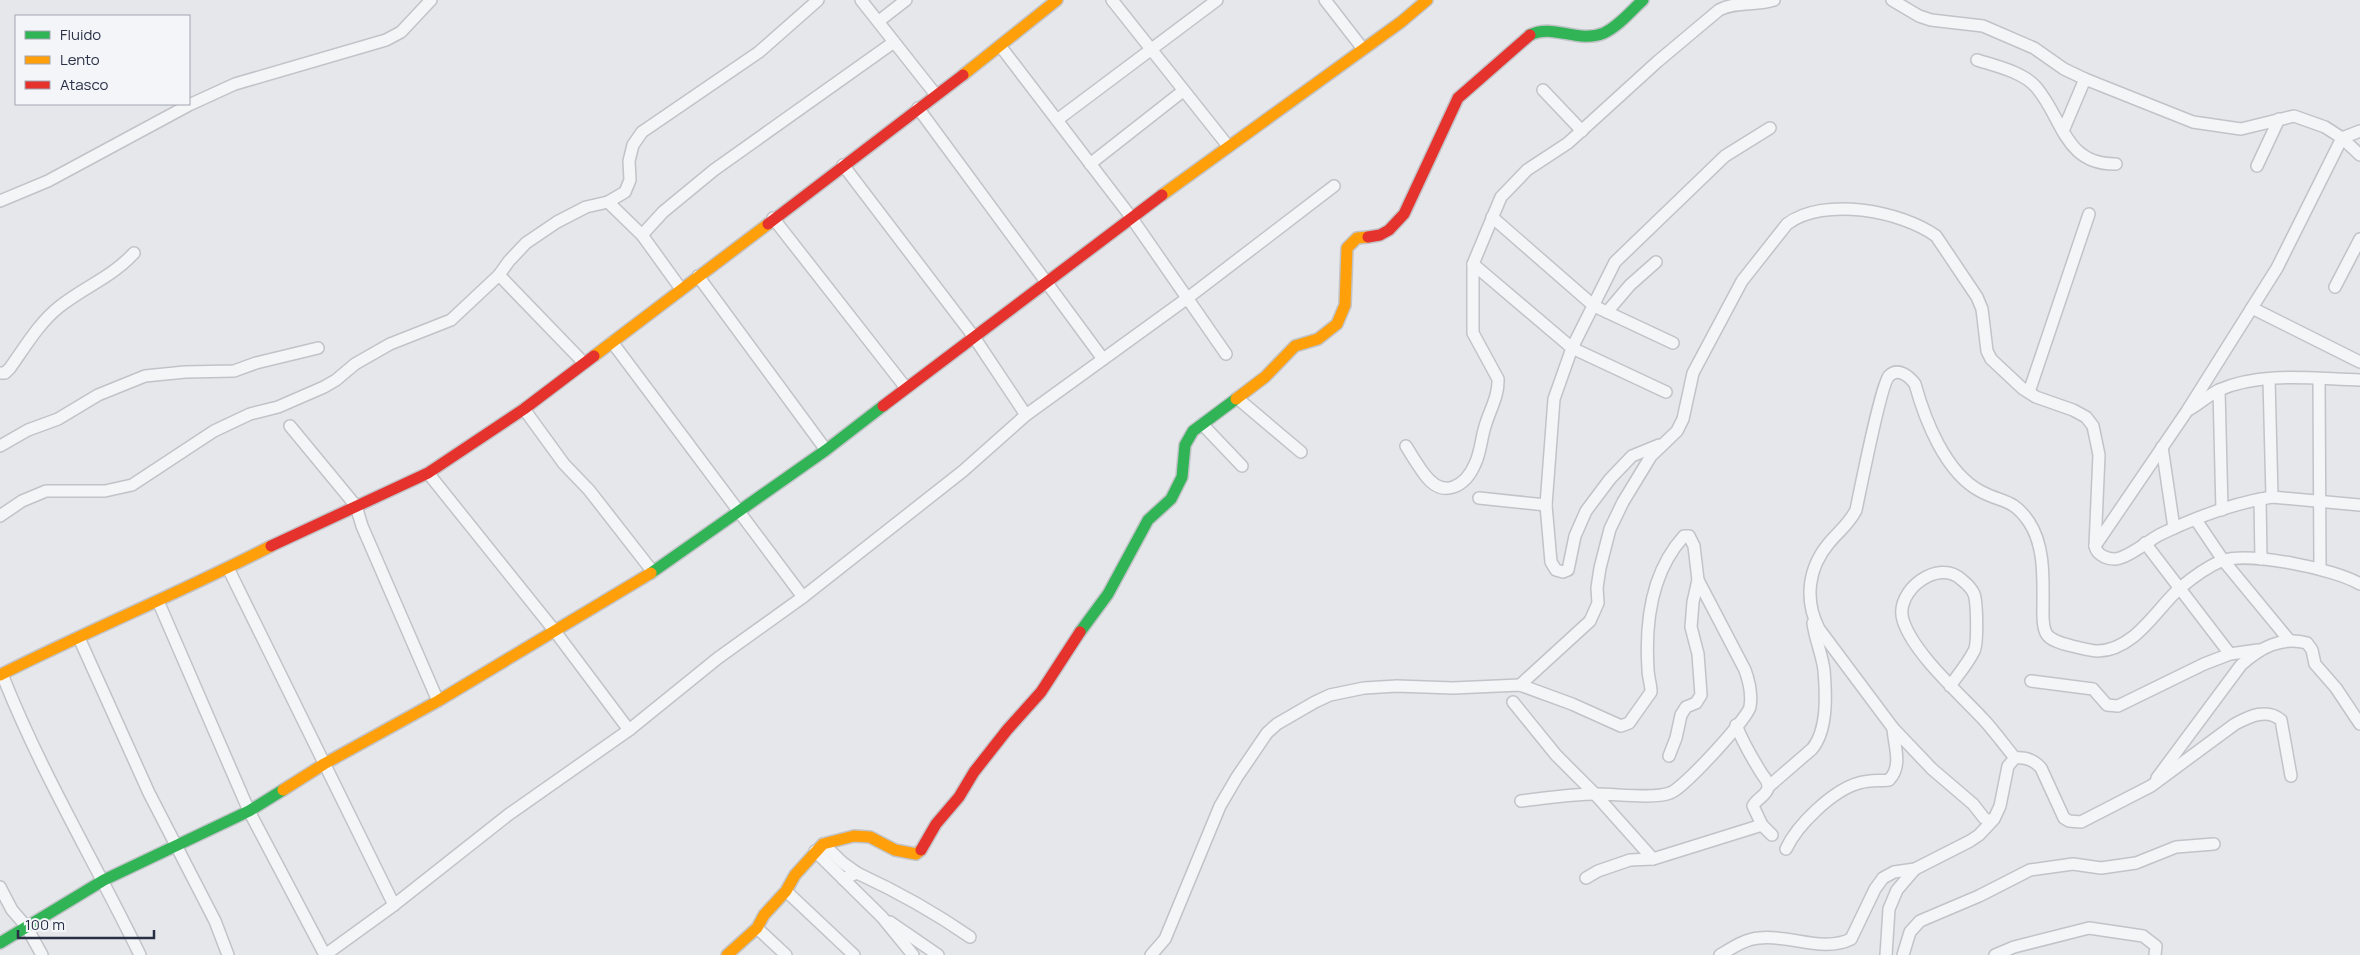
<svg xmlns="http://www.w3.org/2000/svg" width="2360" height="955" viewBox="0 0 2360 955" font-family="Manrope,sans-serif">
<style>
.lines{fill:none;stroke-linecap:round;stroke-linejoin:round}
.street-casing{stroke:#c2c3c8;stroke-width:14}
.fast-casing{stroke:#c2c3c8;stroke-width:14}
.slow-casing{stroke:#c2c3c8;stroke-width:14}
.jam-casing{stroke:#c2c3c8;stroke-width:14}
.street{stroke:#f4f5f7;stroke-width:11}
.fast{stroke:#30b455;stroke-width:11}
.slow{stroke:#ff9f0a;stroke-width:11}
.jam{stroke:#e5322d;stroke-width:11}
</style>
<rect width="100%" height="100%" fill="#e5e7ea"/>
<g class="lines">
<g class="street-casing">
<g id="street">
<polyline points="861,0 936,95"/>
<polyline points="1112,0 1228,146"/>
<polyline points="1325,0 1363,49"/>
<polyline points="1892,0 1919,16 1931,20 1983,26 2034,48 2064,69 2085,79 2193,122 2241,129 2294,116 2325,127 2342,138 2360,155"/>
<polyline points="879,21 906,0"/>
<polyline points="1001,47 1131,217 1226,354"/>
<path d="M1977 60C1996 66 2023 72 2036 87 2063 118 2064 165 2116 164"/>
<polyline points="1543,90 1582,131"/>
<polyline points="918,108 1103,359"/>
<polyline points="1057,120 1217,0"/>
<polyline points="2063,131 2085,79"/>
<polyline points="1090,164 1183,91"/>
<polyline points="843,165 974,337 1026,415"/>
<polyline points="2257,166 2279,119"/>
<polyline points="0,201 48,181 189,105 235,84 386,40 401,32 431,0"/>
<polyline points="608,202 642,235 681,289"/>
<polyline points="1492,217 1594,306 1673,343"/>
<polyline points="773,218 906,388"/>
<polyline points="642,235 663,212 714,170 894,42"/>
<polyline points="1473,264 1572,348 1666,392"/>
<polyline points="499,275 584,363"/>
<polyline points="698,276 826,450"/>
<polyline points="2335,287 2360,239"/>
<polyline points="2252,308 2360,362"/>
<polyline points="1607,312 1630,285 1656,262"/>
<polyline points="612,342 803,597"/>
<path d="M0 373H5L10 368C25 347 39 323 59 307 84 287 112 277 134 253"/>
<polyline points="2269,379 2272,497"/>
<polyline points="2319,379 2320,568"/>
<polyline points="2219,390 2222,510"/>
<polyline points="2029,392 2089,214"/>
<polyline points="1237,398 1301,452"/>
<polyline points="524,409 564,464 589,490 653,572"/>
<path d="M2190 409C2200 403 2209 395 2219 390 2262 371 2315 379 2360 380"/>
<polyline points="1202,424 1242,466"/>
<polyline points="290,426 356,506 362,526 438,701"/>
<polyline points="1659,445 1632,456 1610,479 1586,511 1575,536 1568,570 1563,572 1556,570 1551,562 1546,505 1554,399 1572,348 1615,262 1725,156 1770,128"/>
<polyline points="0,446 28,430 58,419 98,395 145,376 185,372 234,371 256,363 318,348"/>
<path d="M1406 446C1412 456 1418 466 1425 475 1443 499 1465 487 1475 464 1480 454 1481 441 1484 430 1488 413 1499 397 1498 379L1473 333V264L1501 197 1527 170 1568 143 1657 62 1719 10C1736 1 1756 6 1774 0"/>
<polyline points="2162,447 2174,528"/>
<polyline points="428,473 554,630 629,730"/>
<polyline points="1479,498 1546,505"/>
<polyline points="2260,499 2261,559"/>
<polyline points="0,516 22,501 46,491 105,491 132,485 214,431 250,414 278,407 324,387 336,380 355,364 390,344 451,320 499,275 509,261 526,243 557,222 586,207 608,202 625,192 630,180 629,161 633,145 642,132 759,52 818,0"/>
<polyline points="2196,520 2223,560 2289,640"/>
<polyline points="2145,543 2230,654"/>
<polyline points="2095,546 2187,411 2277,268 2342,138 2360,131"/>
<polyline points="228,568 394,905"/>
<polyline points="158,601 249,811 325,955"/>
<polyline points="79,638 149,793 215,921 228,955"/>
<path d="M2 674C40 771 95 862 140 955"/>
<polyline points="2031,681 2093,689 2107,705 2118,706 2204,664 2230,654 2258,650"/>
<path d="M1520 685 1590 621 1598 603 1597 588 1600 568 1610 529 1623 502 1651 456 1677 431 1683 419 1693 373 1742 281 1787 224C1824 196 1901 211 1936 236L1977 297 1982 309 1987 351 1991 359 2022 388 2036 397 2073 410 2086 417 2093 426 2099 455 2095 546C2097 556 2110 561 2120 558 2133 554 2147 542 2159 535 2194 518 2234 503 2272 497L2360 505"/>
<path d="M1950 686C1958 675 1968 663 1974 651 1978 644 1977 602 1974 594 1972 589 1967 584 1962 580 1939 557 1894 591 1903 620 1913 653 1960 694 1984 720 1995 732 2005 746 2015 758"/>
<polyline points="1513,702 1556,755 1595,794 1653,859"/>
<path d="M1736 725C1743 743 1752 758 1762 774 1765 778 1769 783 1768 788 1766 796 1756 799 1753 806L1762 825"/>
<polyline points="1669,756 1676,738 1681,715 1686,707 1696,703 1701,695 1698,654 1691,627 1693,602 1698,580"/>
<path d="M2157 778 2241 665C2260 648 2281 636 2307 643L2312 650 2315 664 2336 688 2360 724"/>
<path d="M1768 787 1812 749C1828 730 1826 694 1824 670 1822 654 1815 639 1813 623"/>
<path d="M1991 821 1984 818 1973 804 1932 769 1893 728 1819 629C1804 600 1808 568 1829 543 1839 531 1849 524 1856 510 1860 491 1881 384 1889 376 1898 367 1909 376 1915 384 1925 420 1945 472 1980 491 2002 503 2013 498 2029 522 2045 546 2043 579 2043 607 2043 615 2042 625 2046 633 2050 641 2064 644 2072 646 2081 648 2090 651 2098 651 2135 650 2156 609 2180 588 2192 578 2207 567 2221 561 2249 551 2335 569 2360 584"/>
<polyline points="823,844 843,863 857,873"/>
<path d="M1786 849C1797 825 1833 790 1859 783 1868 780 1880 781 1889 780 1903 766 1894 746 1893 728"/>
<polyline points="815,851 882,917 913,955"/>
<polyline points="1586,878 1598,871 1630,860 1653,859 1762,825 1772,835"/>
<path d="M843 879 857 873C896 891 934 912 970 937"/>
<polyline points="0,887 12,910 26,926 42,955"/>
<polyline points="786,891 854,955"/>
<polyline points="890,922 938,955"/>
<polyline points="757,928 786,955"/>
<polyline points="325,955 394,905 508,815 629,730 718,658 803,597 963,471 1026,415 1189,297 1334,186"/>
<path d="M1151 955 1165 939 1220 806 1237 777 1267 733 1277 724 1315 702 1330 695 1364 688 1397 686 1453 688 1520 685 1572 704 1621 726 1629 723 1651 692C1651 684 1648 677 1648 669 1645 622 1651 572 1684 536H1689L1694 546 1698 580 1745 670C1749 681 1752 695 1750 707 1747 719 1683 789 1670 793 1653 799 1617 794 1597 794 1572 794 1546 798 1521 801"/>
<path d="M1720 955C1732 948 1745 939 1759 938 1789 934 1823 953 1851 939L1875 889 1883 878 1894 872 1915 869 1970 841 1979 835 1994 819 2000 806 2008 766 2015 758C2026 757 2034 760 2041 768L2064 818 2069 821 2081 822 2151 786 2235 724C2250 716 2267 708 2281 720L2291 776"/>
<polyline points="1886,955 1889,909 1897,890 1915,869"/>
<polyline points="1903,955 1910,932 1920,921 1979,896 2030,870 2073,864 2101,868 2136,863 2176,847 2214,844"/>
<polyline points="1995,955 2014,947 2089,928 2143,936 2156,946 2155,955"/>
</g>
</g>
<g class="fast-casing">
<g id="fast">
<path d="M1530 35C1553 23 1578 44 1604 33 1619 26 1631 11 1643 0"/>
<polyline points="651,573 826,450 883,406"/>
<polyline points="1080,632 1108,594 1148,520 1171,499 1182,477 1185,445 1193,431 1236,399"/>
<polyline points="0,943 104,880 249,811 283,790"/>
</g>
</g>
<g class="slow-casing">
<g id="slow">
<polyline points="963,75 1057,0"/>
<polyline points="1162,195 1401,22 1427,0"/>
<polyline points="594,356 768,224"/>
<polyline points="1236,399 1265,377 1295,346 1318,339 1337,324 1345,305 1347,248 1357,238 1368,237"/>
<path d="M0 675C89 630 182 592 271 546"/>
<polyline points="283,790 324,764 438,701 651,573"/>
<polyline points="727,955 757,928 764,915 786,891 795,875 823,844 854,836 870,837 895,850 916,854 921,850"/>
</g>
</g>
<g class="jam-casing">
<g id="jam">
<polyline points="768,224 963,75"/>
<polyline points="1368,237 1380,235 1389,230 1404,214 1458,98 1530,35"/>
<polyline points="883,406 1162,195"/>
<polyline points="271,546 428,473 524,409 594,356"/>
<polyline points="921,850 936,824 959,797 974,772 1007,730 1041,692 1080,632"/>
</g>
</g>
<use href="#street" class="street"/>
<use href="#fast" class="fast"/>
<use href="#slow" class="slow"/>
<use href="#jam" class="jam"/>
</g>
<rect x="15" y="15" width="175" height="90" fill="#f3f5f9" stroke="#a2a6b1"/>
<rect x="25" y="31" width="25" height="8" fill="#30b455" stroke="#a2a6b1"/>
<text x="60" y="40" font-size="15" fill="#293046">Fluido</text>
<rect x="25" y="56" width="25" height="8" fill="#ff9f0a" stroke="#a2a6b1"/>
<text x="60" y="65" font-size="15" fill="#293046">Lento</text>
<rect x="25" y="81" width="25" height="8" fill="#e5322d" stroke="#a2a6b1"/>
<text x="60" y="90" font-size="15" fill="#293046">Atasco</text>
<path d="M18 930v8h136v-8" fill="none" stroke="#293046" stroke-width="2.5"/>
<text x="25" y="930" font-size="15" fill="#293046" stroke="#f3f5f9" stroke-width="4" paint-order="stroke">100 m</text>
</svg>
